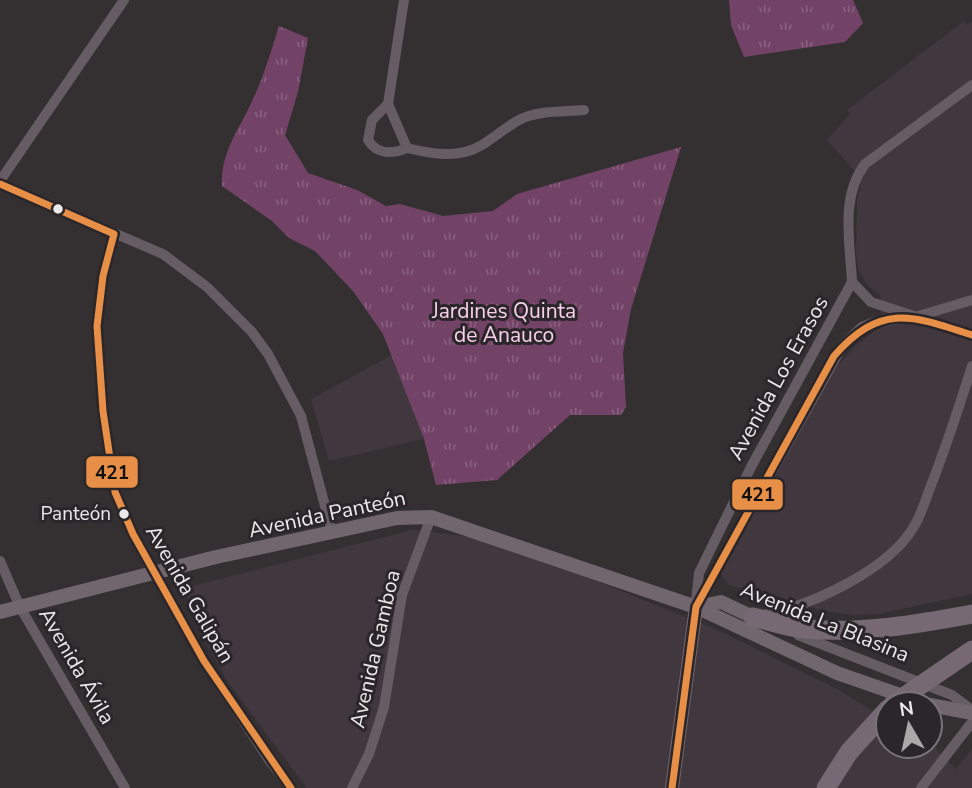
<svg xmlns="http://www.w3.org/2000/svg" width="972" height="788" viewBox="0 0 972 788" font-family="'Nunito Sans',sans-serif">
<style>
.built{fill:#41373e}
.grass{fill:url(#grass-tufts)}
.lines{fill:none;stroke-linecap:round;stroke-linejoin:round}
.minor{stroke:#665c63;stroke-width:10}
.secondary{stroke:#72666e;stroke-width:14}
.motorway{stroke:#766973;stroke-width:19}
.motorway-bridge{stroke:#766973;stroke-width:19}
.bus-1-casing{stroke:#2b262a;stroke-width:12}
.bus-1{stroke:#e78f46;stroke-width:7}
.bus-dot{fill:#ede9eb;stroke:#2b262a;stroke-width:2.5}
.labels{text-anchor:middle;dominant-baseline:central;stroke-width:6;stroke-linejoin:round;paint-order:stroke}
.bus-label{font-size:19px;fill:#ede9eb;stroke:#2b262a;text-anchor:end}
.park-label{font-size:21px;fill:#f8d0ec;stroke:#2b262a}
.street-label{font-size:21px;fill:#ede9eb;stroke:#2b262a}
.line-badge{stroke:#2b262a;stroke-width:2.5}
.pale-badge-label{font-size:19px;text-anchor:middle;font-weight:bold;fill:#111}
</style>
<defs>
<pattern id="grass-tufts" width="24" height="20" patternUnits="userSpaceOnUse" patternTransform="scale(1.75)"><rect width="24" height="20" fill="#734367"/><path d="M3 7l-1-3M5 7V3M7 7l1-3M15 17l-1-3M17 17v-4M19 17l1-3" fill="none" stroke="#875e7d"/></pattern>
</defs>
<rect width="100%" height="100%" fill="#343032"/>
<g class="built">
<polygon points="964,21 967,25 972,21 972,594 878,614 856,615 829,612 729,585 722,576 722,568 835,369 855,346 881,326 881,296 867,285 859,271 856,252 857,200 862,179 827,140 850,114 847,110"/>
<polygon points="392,355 424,439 329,461 311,399"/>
<polygon points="412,530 480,538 542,559 718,630 837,689 876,713 888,715 888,746 930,746 930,743 956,769 972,749 972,788 307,788 228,682 200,632 184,588"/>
</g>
<g class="grass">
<polygon points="729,0 853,0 863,23 845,42 744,57 731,25"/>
<path d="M279 26 308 38 298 92 285 135 308 173 357 190 386 206 400 204 443 216 493 211 517 194 681 147 631 309 623 353 626 407 621 415H570L497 480 436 485 424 439 383 334 353 291 315 251 289 238 272 221 222 186C220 152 240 129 253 99 264 76 271 51 279 26Z"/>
</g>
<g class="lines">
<g class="minor">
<path d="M404 0 388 104 407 148C432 154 459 159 482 145 495 137 506 127 519 120 538 110 563 112 584 110"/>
<path d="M388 104 372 120 368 140C377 155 393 154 407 148"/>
<polyline points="0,181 124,0"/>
<polyline points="0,184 163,254 207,287 252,332 268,354 301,416 332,532"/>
<polyline points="114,234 103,276 97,326 103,411 115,492 133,534 204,661 269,760 291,788"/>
<path d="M852 282C850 242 840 197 865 164L972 85"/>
<polyline points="852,282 871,302 972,335"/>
<polyline points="0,561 20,607 125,788"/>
<polyline points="696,601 699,573 751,467 852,282"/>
<polyline points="696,607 843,345 862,327 872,323 915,317 972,300"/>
<path d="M763 615C810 606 887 571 913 528 921 516 925 501 930 488 946 448 959 407 972 366"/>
<polyline points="798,635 952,695 972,710"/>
<polyline points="352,788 369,754 384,707 402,595 431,517"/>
<polyline points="921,788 972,722"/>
</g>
<g class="secondary">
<polyline points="696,607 721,602 753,617"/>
<polyline points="0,612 216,557 397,518 431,517 696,607 837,673 926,704"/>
<polyline points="930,705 972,713"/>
<polyline points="672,788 696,607"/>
</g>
<g class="motorway">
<path d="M753 617C770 621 789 628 806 629 861 634 918 624 972 614"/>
<polyline points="826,788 849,752 888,709"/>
</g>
<polyline class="motorway-bridge" points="893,704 972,650"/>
<g class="bus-1-casing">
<g id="bus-1">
<polyline points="0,184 114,234 103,276 97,326 103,411 115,492 133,534 204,661 291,788"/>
<path d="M672 788 696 607 834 356C881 303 911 315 972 335"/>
</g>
</g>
<use href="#bus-1" class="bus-1"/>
</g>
<g class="bus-dot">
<circle cx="58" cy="209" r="6"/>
<circle cx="124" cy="514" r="6"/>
</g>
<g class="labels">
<g class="bus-label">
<text x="111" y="514">Panteón</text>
</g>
<g class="park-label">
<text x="504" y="311">Jardines Quinta<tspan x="504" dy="24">de Anauco</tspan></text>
</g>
<g class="street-label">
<text transform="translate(778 378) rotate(-61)">Avenida Los Erasos</text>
<text transform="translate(327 514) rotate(-12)">Avenida Panteón</text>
<text transform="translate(190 594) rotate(60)">Avenida Galipán</text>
<text transform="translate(825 622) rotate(22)">Avenida La Blasina</text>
<text transform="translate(375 649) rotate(-77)">Avenida Gamboa</text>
<text transform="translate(77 666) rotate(60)">Avenida Ávila</text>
</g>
</g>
<g class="line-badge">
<rect x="85" y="455" width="54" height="34" rx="7" fill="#e78f46"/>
<rect x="731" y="478" width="53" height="33" rx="7" fill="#e78f46"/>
</g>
<g class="pale-badge-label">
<text x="112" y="479">421</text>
<text x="758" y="501">421</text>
</g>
<g transform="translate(909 725) rotate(351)"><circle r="33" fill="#2b262a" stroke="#797477" stroke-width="2"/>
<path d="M0-5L12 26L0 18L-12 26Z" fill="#aca8aa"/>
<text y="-10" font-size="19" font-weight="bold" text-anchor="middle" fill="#ede9eb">N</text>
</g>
</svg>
